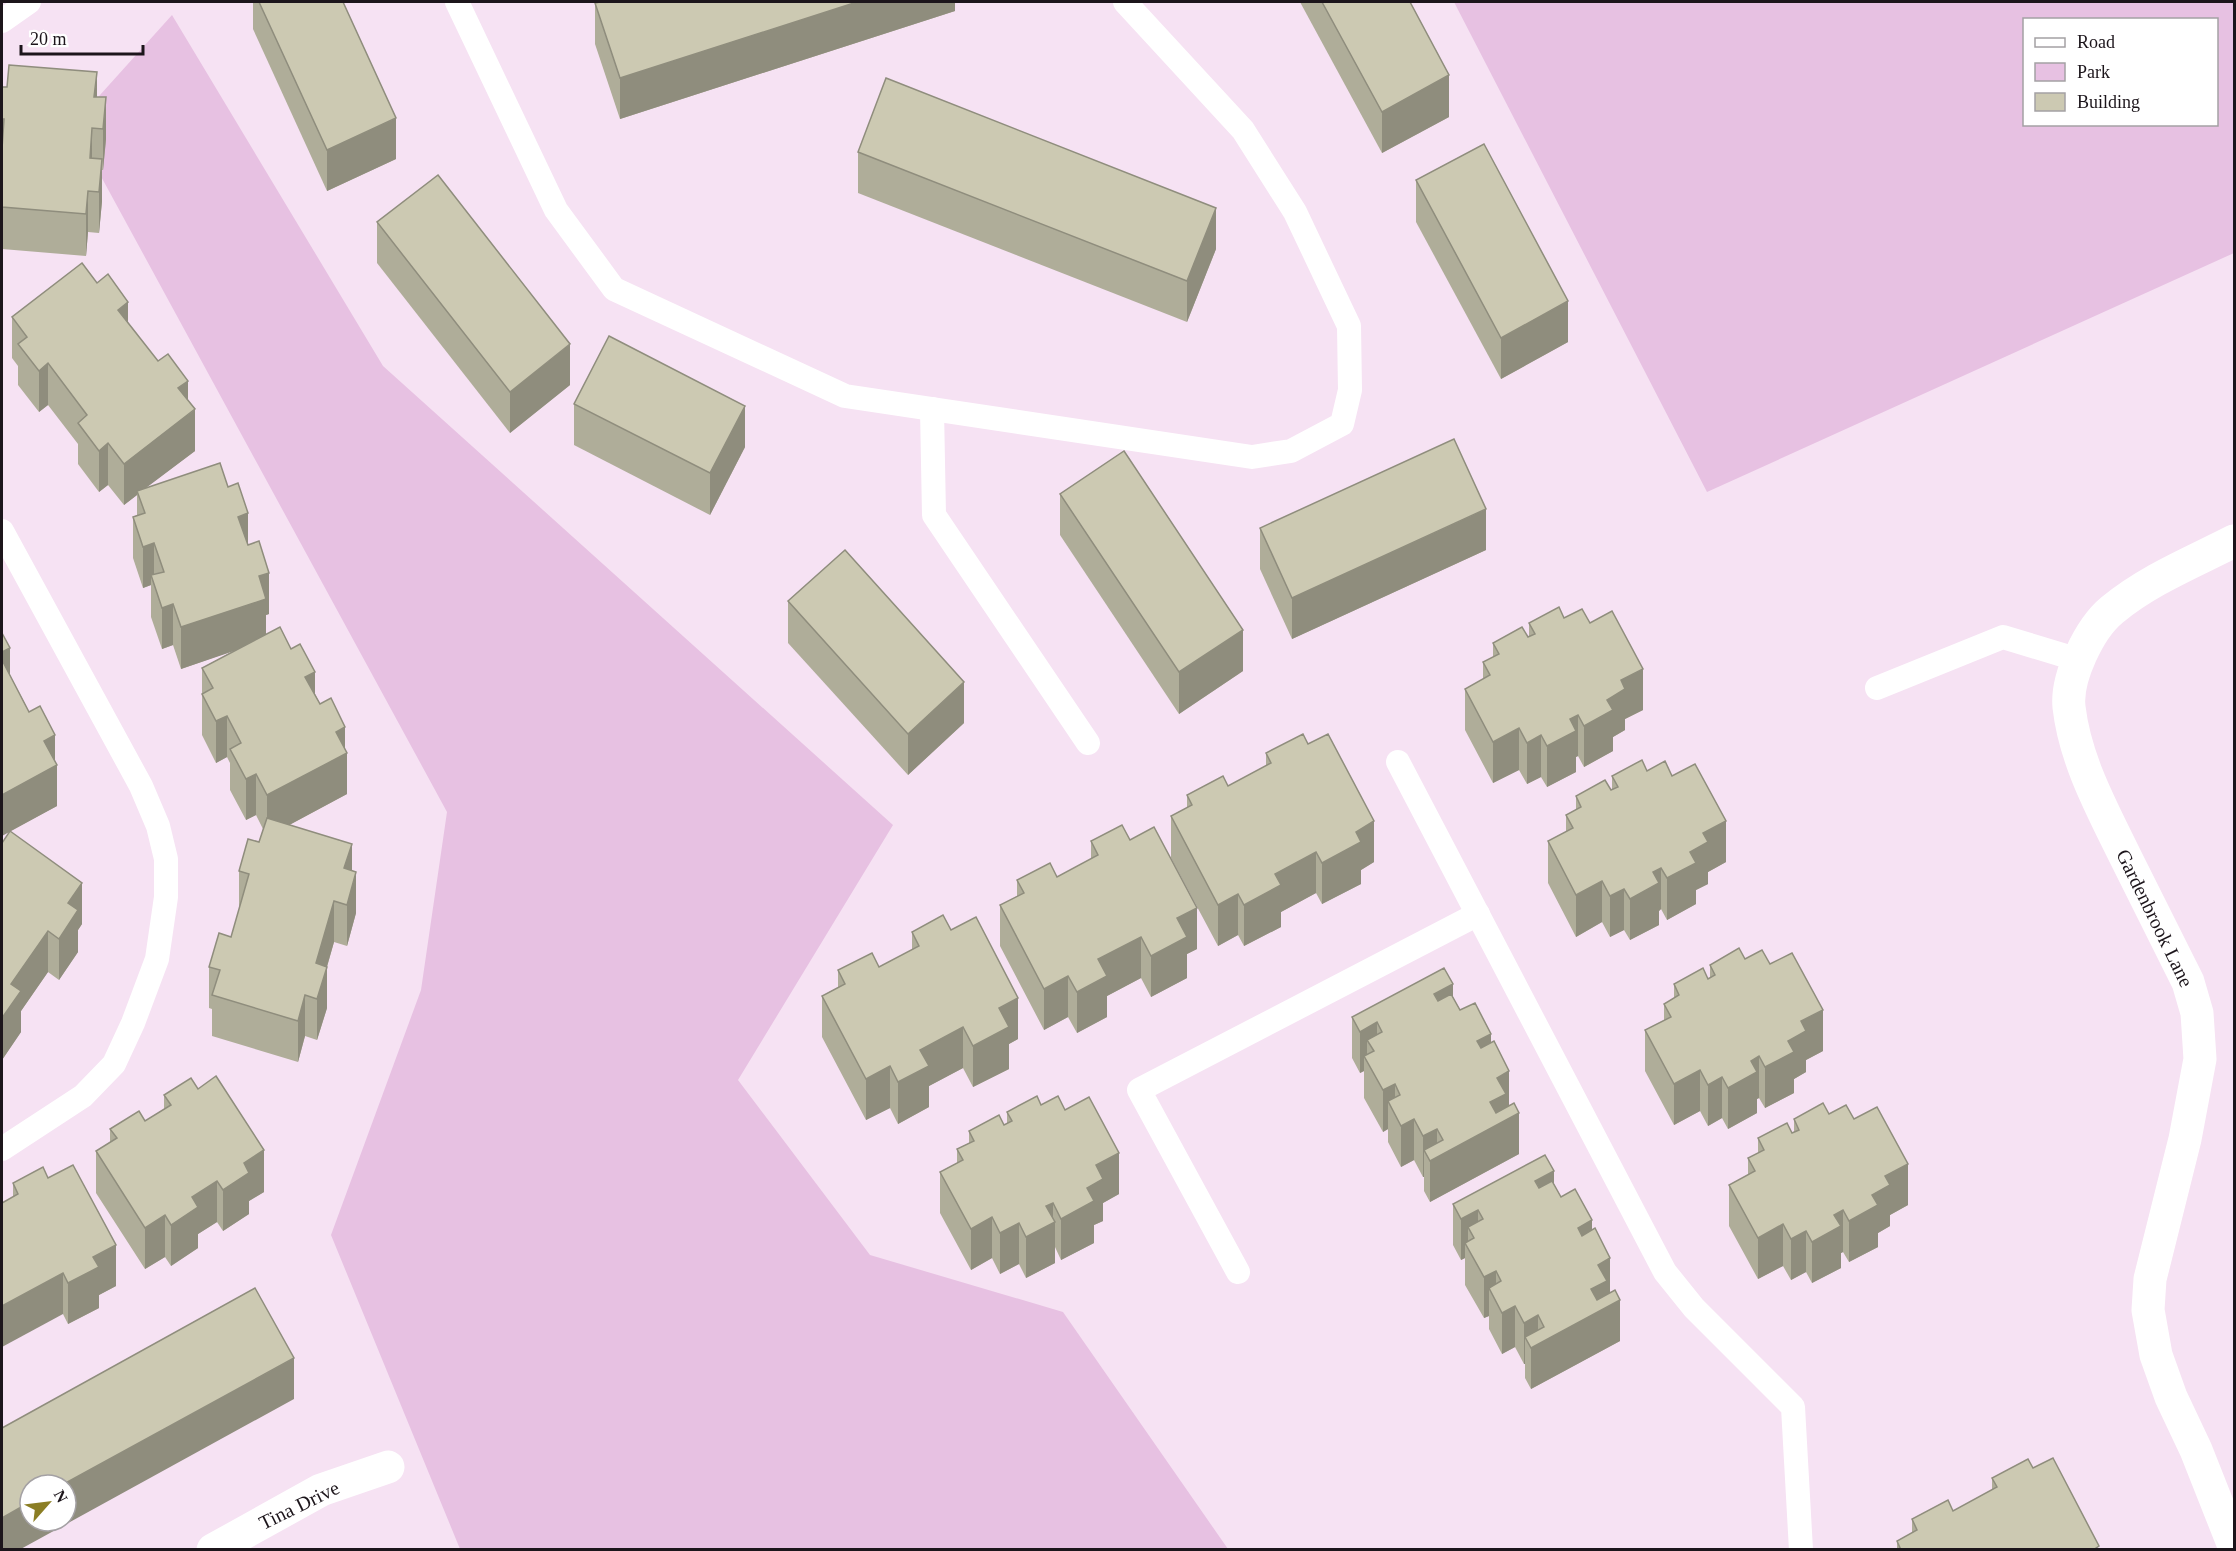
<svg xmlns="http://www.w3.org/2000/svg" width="2236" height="1551" viewBox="0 0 2236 1551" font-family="'Times New Roman',serif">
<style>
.green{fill:#e7c1e2;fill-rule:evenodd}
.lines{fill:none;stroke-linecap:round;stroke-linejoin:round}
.service{stroke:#fff;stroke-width:24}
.minor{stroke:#fff;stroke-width:33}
.wall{fill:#afad99}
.shaded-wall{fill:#8f8d7d}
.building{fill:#ccc9b2;stroke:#8f8d7d;stroke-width:1.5}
.labels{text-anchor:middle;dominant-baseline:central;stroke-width:6;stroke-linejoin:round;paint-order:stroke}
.street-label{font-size:20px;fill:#1c151b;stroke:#fff}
</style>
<rect width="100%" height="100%" fill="#f6e2f3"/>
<g class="green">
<path d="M1454 2H2234V253L1707 492ZM2024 20H2216V124H2024Z"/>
<polygon points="172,15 383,366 893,825 738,1080 870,1255 1063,1312 1228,1549 460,1549 331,1235 421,990 447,812 73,125"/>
</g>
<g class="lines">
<g class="service">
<polyline points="457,2 556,210 614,289 845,396 1252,457 1291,451 1342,424 1350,390 1349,326 1295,212 1243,130 1125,2"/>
<polyline points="2,21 29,2"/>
<polyline points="932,409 934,515 1088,743"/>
<polyline points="2,531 141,786 158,826 166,859 166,897 157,959 133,1023 114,1064 83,1096 2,1149"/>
<polyline points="1877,688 2003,637 2079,660"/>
<polyline points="1398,762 1665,1272 1694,1308 1793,1407 1801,1550"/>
<polyline points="1238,1272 1139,1090 1478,914"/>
</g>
<g class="minor">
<path d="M2234 541C2193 562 2148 580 2112 610 2089 629 2066 678 2069 707 2075 760 2102 809 2125 856 2146 898 2167 940 2188 982L2197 1013 2200 1059 2185 1139 2150 1279 2148 1310 2156 1355 2171 1397 2196 1450 2234 1546"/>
<polyline points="213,1550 321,1490 388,1467"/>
</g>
</g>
<g class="wall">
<polygon points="253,2 343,2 396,159 327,191 253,29"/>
<polygon points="955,2 955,11 620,119 595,44 595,3"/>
<polygon points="1300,2 1410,2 1449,117 1382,153"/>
<polygon points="2,87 97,97 106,139 103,170 102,170 102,201 99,233 88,232 86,256 2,249"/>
<polygon points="858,152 1216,249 1187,322 858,193"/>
<polygon points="1416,180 1568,342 1501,379 1416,222"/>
<polygon points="377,222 570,385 510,433 377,263"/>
<polygon points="12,317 128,323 188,401 195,451 145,488 248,545 269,614 266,615 266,634 291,649 345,750 347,794 289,825 352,871 356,913 347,946 334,942 327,967 327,1008 317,1040 305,1036 298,1062 212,1036 212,1009 209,1008 209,967 231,937 239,911 239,871 259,842 263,829 256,815 246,820 230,790 230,763 227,757 216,763 202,735 202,668 235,650 181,669 173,645 162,649 151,617 151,585 143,588 133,558 133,517 137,515 137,495 124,505 108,485 99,492 78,464 78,444 48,405 39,412 18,385 18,366 12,358"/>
<polygon points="574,404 745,447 710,515 574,445"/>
<polygon points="1060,494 1243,671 1179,714 1060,535"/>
<polygon points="1260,528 1486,550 1292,639 1260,569"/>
<polygon points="788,601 964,723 908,775 788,643"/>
<polygon points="1564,618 1590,623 1643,710 1625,719 1625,730 1613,737 1613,751 1584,767 1578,756 1576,757 1576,772 1547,787 1541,777 1527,784 1519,770 1493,783 1465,730 1465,689 1483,679 1483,662 1493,657 1493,643 1528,637 1529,637 1529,623"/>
<polygon points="10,675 55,761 57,806 10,831 82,924 78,930 78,952 59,980 48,972 21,1011 21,1032 2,1060 2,843 10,831"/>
<polygon points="1266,753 1374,862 1361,870 1361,884 1322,904 1316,893 1281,912 1281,927 1244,946 1238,935 1218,946 1171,858 1171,816 1187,808 1187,795 1228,786 1266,766"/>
<polygon points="1647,771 1672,776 1726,862 1708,872 1708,884 1696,890 1696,904 1667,920 1661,909 1659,911 1659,925 1630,940 1624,930 1610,937 1602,922 1576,937 1548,883 1548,841 1566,832 1566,815 1576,810 1576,796 1612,790 1612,776"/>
<polygon points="1130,840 1197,949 1187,954 1187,978 1151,997 1141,978 1107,996 1107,1017 1077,1033 1068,1017 1044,1030 1000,946 1000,905 1017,896 1017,880 1057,877 1091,859 1091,841"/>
<polygon points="951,930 1018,1039 1009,1044 1009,1069 973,1087 963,1068 929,1086 929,1107 898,1124 890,1108 866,1120 822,1037 822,996 838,987 838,970 879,967 912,950 912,932"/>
<polygon points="1745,959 1770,964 1823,1051 1806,1060 1806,1072 1794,1079 1794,1093 1765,1108 1759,1098 1757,1099 1757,1113 1728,1129 1722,1118 1708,1126 1700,1111 1674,1125 1645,1071 1645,1030 1664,1020 1664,1004 1674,998 1674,984 1708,979 1710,978 1710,965"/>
<polygon points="1453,997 1460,1010 1491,1043 1509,1106 1519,1154 1430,1202 1424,1191 1424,1177 1423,1177 1414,1160 1401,1167 1388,1142 1388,1129 1383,1132 1364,1098 1364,1071 1360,1073 1352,1058 1352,1017"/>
<polygon points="164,1095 264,1192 249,1201 249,1214 223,1231 217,1222 198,1234 198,1248 171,1266 165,1257 145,1269 96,1193 96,1151 110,1143 110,1129 145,1121 164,1109"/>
<polygon points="1041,1105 1065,1110 1119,1194 1103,1203 1103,1221 1094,1225 1094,1243 1061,1260 1055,1247 1055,1263 1026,1278 1019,1264 1000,1274 992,1258 971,1270 940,1213 940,1172 957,1163 957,1149 969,1143 969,1131 1004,1125 1007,1124 1007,1112"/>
<polygon points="1829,1114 1854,1119 1908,1205 1890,1215 1890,1226 1878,1233 1878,1247 1849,1262 1843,1252 1841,1253 1841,1268 1812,1283 1806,1272 1791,1280 1783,1266 1758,1279 1729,1226 1729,1185 1748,1175 1748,1158 1758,1153 1758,1138 1792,1133 1794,1133 1794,1119"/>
<polygon points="48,1178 116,1286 99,1295 99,1308 68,1324 63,1314 13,1197 13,1183"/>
<polygon points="1554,1184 1561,1197 1592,1230 1610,1292 1620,1341 1531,1389 1525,1378 1525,1364 1524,1364 1515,1347 1502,1354 1489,1329 1489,1316 1484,1318 1465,1285 1465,1258 1461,1260 1453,1245 1453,1204"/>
<polygon points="2033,1468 2099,1550 1897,1550 1897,1541 1912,1533 1912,1519 1953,1511 1992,1490 1992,1478"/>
</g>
<g class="shaded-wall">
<polygon points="857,2 955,2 955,11 620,119 620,78"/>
<polygon points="97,72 97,113 94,97"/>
<polygon points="1449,75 1449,117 1382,153 1382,112"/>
<polygon points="106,97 106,139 103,170 103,129"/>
<polygon points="396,118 396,159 327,191 327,150"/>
<polygon points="92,128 92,169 90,158"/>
<polygon points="102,159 102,201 99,233 99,192"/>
<polygon points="88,191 88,232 86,256 86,214"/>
<polygon points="1216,208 1216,249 1187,322 1187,281"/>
<polygon points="1568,301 1568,342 1501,379 1501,338"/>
<polygon points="128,302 128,343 118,310"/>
<polygon points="570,344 570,385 510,433 510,392"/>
<polygon points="48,363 48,405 39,412 39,371"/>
<polygon points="188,381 188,415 195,409 195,451 138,494 137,491 137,495 124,505 124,464 178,388"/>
<polygon points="745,406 745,447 710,515 710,473"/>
<polygon points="108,443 108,485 99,492 99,451"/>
<polygon points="1486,509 1486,550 1292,639 1292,598"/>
<polygon points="248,513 248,554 238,517"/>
<polygon points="154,543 154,583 151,575 151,585 143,588 143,547"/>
<polygon points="269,573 269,614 266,615 266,640 181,669 181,627 259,576"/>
<polygon points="173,604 173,645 162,649 162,608"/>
<polygon points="1243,630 1243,671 1179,714 1179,672"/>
<polygon points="10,648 10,689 2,694 2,652"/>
<polygon points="1643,669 1643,710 1625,719 1625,730 1613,737 1613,751 1584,767 1584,726 1607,700 1621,680"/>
<polygon points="315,672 315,713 305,677"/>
<polygon points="964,682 964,723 908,775 908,734"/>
<polygon points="1578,715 1578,756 1576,757 1576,772 1547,787 1547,746 1570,719"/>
<polygon points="227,716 227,757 216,763 216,721"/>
<polygon points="345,727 345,754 347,753 347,794 267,837 267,795 336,732"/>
<polygon points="1519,728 1519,770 1493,783 1493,742"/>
<polygon points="55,735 55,766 57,765 57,806 2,836 2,795 44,741"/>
<polygon points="1541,735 1541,777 1527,784 1527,743"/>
<polygon points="256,774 256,815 246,820 246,779"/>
<polygon points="1374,821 1374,862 1361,870 1361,884 1322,904 1322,863 1356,832"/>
<polygon points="1726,821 1726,862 1708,872 1708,884 1696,890 1696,904 1667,920 1667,878 1690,852 1703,833"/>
<polygon points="352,844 352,886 344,868"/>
<polygon points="1316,852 1316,893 1281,912 1281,927 1244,946 1244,905 1275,874"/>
<polygon points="1661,868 1661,909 1659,911 1659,925 1630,940 1630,899 1653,872"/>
<polygon points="356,872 356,913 347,946 347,905"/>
<polygon points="1602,881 1602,922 1576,937 1576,895"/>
<polygon points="82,883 82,924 78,930 78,952 59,980 59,939 68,903"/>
<polygon points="1624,889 1624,930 1610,937 1610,896"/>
<polygon points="1238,894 1238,935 1218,946 1218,905"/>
<polygon points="334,901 334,942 321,987 327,967 327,1008 317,1040 317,999 316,963"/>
<polygon points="1197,908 1197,949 1187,954 1187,978 1151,997 1151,956 1177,918"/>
<polygon points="48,931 48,972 21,1011 21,1032 2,1060 2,1018 11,984"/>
<polygon points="1141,937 1141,978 1107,996 1107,1017 1077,1033 1077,992 1098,959"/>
<polygon points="1068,976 1068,1017 1044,1030 1044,989"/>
<polygon points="1453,984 1453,1026 1434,994"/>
<polygon points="305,995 305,1036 298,1062 298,1021"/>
<polygon points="1018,998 1018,1039 1009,1044 1009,1069 973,1087 973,1046 999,1008"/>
<polygon points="1823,1010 1823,1051 1806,1060 1806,1072 1794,1079 1794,1093 1765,1108 1765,1067 1788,1041 1801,1021"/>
<polygon points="1377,1022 1377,1064 1374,1051 1367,1040 1367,1061 1364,1056 1364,1071 1360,1073 1360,1032"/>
<polygon points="963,1027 963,1068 929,1086 929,1107 898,1124 898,1082 920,1050"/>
<polygon points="1491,1034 1491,1075 1477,1041"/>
<polygon points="1759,1056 1759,1098 1757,1099 1757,1113 1728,1129 1728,1088 1751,1061"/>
<polygon points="890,1066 890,1108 866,1120 866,1079"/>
<polygon points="1700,1070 1700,1111 1674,1125 1674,1084"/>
<polygon points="1509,1071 1509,1112 1519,1113 1519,1154 1430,1202 1430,1161 1424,1150 1424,1177 1423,1177 1423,1136 1437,1129 1437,1157 1490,1102 1497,1078"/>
<polygon points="1722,1077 1722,1118 1708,1126 1708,1085"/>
<polygon points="1395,1084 1395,1113 1388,1101 1388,1129 1383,1132 1383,1090"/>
<polygon points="1414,1119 1414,1160 1401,1167 1401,1126"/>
<polygon points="264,1150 264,1192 249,1201 249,1214 223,1231 223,1190 244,1163"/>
<polygon points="1119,1153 1119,1194 1103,1203 1103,1221 1094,1225 1094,1243 1061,1260 1061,1219 1087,1188 1096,1165"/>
<polygon points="1908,1164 1908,1205 1890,1215 1890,1226 1878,1233 1878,1247 1849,1262 1849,1221 1872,1195 1885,1176"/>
<polygon points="1554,1171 1554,1212 1535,1181"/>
<polygon points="217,1181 217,1222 198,1234 198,1248 171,1266 171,1225 192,1197"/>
<polygon points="1053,1203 1053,1223 1055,1222 1055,1263 1026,1278 1026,1237 1046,1206"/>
<polygon points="1478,1210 1478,1251 1474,1238 1468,1227 1468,1248 1465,1243 1465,1258 1461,1260 1461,1219"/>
<polygon points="1843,1210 1843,1252 1841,1253 1841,1268 1812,1283 1812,1242 1834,1215"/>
<polygon points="165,1215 165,1257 145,1269 145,1228"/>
<polygon points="992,1217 992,1258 971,1270 971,1229"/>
<polygon points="1592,1220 1592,1262 1578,1228"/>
<polygon points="1019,1223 1019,1264 1000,1274 1000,1233"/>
<polygon points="1783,1224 1783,1266 1758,1279 1758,1238"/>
<polygon points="1806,1231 1806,1272 1791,1280 1791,1239"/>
<polygon points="116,1245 116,1286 99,1295 99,1308 68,1324 68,1283 93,1257"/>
<polygon points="1610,1258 1610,1299 1620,1300 1620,1341 1531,1389 1531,1348 1525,1337 1525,1364 1524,1364 1524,1323 1538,1315 1538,1344 1591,1289 1598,1265"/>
<polygon points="1496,1271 1496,1300 1489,1288 1489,1316 1484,1318 1484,1277"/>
<polygon points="63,1273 63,1314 2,1347 2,1306"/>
<polygon points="1515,1306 1515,1347 1502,1354 1502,1313"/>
<polygon points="294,1358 294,1399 19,1550 2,1550 2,1518 30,1502 30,1521 66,1521 66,1485 62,1485"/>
</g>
<g class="building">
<polygon points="259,2 343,2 396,118 327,150"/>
<polygon points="600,2 857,2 620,78 595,3"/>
<polygon points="1322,2 1410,2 1449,75 1382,112"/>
<polygon points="9,65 97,72 94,97 106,97 103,129 92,128 90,158 102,159 99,192 88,191 86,214 2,207 2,149 4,119 2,119 2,87 7,87"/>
<polygon points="886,78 1216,208 1187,281 858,152"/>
<polygon points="1484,144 1568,301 1501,338 1416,180"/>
<polygon points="438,175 570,344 510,392 377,222"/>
<polygon points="82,263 97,283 108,274 128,302 118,310 158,361 168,354 188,381 178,388 195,409 124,464 108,443 99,451 78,423 87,415 48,363 39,371 18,344 27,337 12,317"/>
<polygon points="609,336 745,406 710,473 574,404"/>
<polygon points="1454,439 1486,509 1292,598 1260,528"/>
<polygon points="1124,451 1243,630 1179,672 1060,494"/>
<polygon points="220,463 228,487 238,483 248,513 238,517 248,545 259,541 269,573 259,576 266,599 181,627 173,604 162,608 151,575 164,572 154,543 143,547 133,517 145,513 137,491"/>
<polygon points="845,550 964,682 908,734 788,601"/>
<polygon points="1559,607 1564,618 1582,609 1590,623 1612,611 1643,669 1621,680 1625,689 1607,700 1613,710 1584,726 1578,715 1570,719 1576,731 1547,746 1541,735 1527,743 1519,728 1493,742 1465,689 1490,675 1483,662 1499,654 1493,643 1522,627 1528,637 1535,634 1529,623"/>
<polygon points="280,627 291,649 300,644 315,672 305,677 320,704 331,698 345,727 336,732 347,753 267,795 256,774 246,779 230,749 241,743 227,716 216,721 202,694 213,688 202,668"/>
<polygon points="2,633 10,648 2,652"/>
<polygon points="2,660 29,712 40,706 55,735 44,741 57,765 2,795"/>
<polygon points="1303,734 1308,744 1328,734 1374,821 1356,832 1361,842 1322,863 1316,852 1275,874 1281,885 1244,905 1238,894 1218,905 1171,816 1192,805 1187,795 1223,776 1228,786 1271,763 1266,753"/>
<polygon points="1642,760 1647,771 1665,761 1672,776 1695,764 1726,821 1703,833 1708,842 1690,852 1696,863 1667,878 1661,868 1653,872 1659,883 1630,899 1624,889 1610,896 1602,881 1576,895 1548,841 1573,828 1566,815 1581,807 1576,796 1605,780 1611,790 1618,787 1612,776"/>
<polygon points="267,818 352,844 344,868 356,872 347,905 334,901 316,963 327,967 317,999 305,995 298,1021 212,995 220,970 209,967 219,933 231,937 249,874 239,871 248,839 259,842"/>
<polygon points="1122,825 1130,840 1154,827 1197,908 1177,918 1187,937 1151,956 1141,937 1098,959 1107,976 1077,992 1068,976 1044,989 1000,905 1024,893 1017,880 1050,863 1057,877 1098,855 1091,841"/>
<polygon points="10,831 82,883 68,903 78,910 59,939 48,931 11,984 21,991 2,1018 2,843"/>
<polygon points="943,915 951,930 976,917 1018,998 999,1008 1009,1027 973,1046 963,1027 920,1050 929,1066 898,1082 890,1066 866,1079 822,996 845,984 838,970 872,953 879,967 919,946 912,932"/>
<polygon points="1739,948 1745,959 1762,950 1770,964 1792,953 1823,1010 1801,1021 1806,1031 1788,1041 1794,1052 1765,1067 1759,1056 1751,1061 1757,1072 1728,1088 1722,1077 1708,1085 1700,1070 1674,1084 1645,1030 1671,1017 1664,1004 1679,995 1674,984 1703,968 1708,979 1715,975 1710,965"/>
<polygon points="1444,968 1453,984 1434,994 1438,1001 1451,994 1460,1010 1475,1003 1491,1034 1477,1041 1481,1048 1494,1041 1509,1071 1497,1078 1506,1094 1490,1102 1496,1113 1514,1103 1519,1113 1430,1161 1424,1150 1443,1140 1437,1129 1423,1136 1414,1119 1401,1126 1388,1101 1400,1095 1395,1084 1383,1090 1364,1056 1374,1051 1367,1040 1382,1032 1377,1022 1360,1032 1352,1017"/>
<polygon points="216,1076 264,1150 244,1163 249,1173 223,1190 217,1181 192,1197 198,1207 171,1225 165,1215 145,1228 96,1151 117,1138 110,1129 139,1111 145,1121 171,1105 164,1095 191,1078 198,1089"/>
<polygon points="1037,1096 1041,1105 1058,1096 1065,1110 1089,1097 1119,1153 1096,1165 1103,1179 1087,1188 1094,1201 1061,1219 1053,1203 1046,1206 1055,1222 1026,1237 1019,1223 1000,1233 992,1217 971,1229 940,1172 963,1160 957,1149 974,1141 969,1131 999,1115 1004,1125 1012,1121 1007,1112"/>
<polygon points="1823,1103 1829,1114 1846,1105 1854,1119 1877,1107 1908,1164 1885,1176 1890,1185 1872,1195 1878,1205 1849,1221 1843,1210 1834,1215 1841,1226 1812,1242 1806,1231 1791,1239 1783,1224 1758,1238 1729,1185 1755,1171 1748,1158 1764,1150 1758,1138 1787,1123 1792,1133 1799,1130 1794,1119"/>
<polygon points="1545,1155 1554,1171 1535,1181 1539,1188 1552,1181 1561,1197 1575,1189 1592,1220 1578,1228 1582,1236 1595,1228 1610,1258 1598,1265 1607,1281 1591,1289 1597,1300 1615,1290 1620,1300 1531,1348 1525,1337 1544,1327 1538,1315 1524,1323 1515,1306 1502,1313 1489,1288 1501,1281 1496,1271 1484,1277 1465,1243 1474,1238 1468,1227 1483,1219 1478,1210 1461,1219 1453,1204"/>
<polygon points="73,1165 116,1245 93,1257 99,1267 68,1283 63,1273 2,1306 2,1203 18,1194 13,1183 43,1167 48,1178"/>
<polygon points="255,1288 294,1358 62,1485 30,1485 30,1502 2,1518 2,1428"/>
<polygon points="2053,1458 2099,1546 2093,1550 1901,1550 1897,1541 1917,1530 1912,1519 1948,1500 1953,1511 1997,1487 1992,1478 2028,1459 2033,1468"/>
</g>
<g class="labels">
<g class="street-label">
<text transform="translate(2155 918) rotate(64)">Gardenbrook Lane</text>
<text transform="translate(299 1505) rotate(-26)">Tina Drive</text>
</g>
</g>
<rect width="2236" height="1551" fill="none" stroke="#1c151b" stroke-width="6"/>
<rect x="2023" y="18" width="195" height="108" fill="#ffffff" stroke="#a4a1a4" stroke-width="1.5"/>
<rect x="2035" y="38" width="30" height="9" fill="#ffffff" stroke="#a4a1a4" stroke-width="1.5"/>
<text x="2077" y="48" font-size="18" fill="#1c151b">Road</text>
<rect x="2035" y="63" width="30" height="18" fill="#e7c1e2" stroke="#a4a1a4" stroke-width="1.5"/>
<text x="2077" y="78" font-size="18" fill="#1c151b">Park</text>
<rect x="2035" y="93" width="30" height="18" fill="#ccc9b2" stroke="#a4a1a4" stroke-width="1.5"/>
<text x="2077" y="108" font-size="18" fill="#1c151b">Building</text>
<g transform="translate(48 1503) rotate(62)"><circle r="28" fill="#ffffff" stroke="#a4a1a4" stroke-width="1.5"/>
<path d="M0-4.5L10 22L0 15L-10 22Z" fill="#8b7e24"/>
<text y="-9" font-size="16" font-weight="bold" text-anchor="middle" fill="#1c151b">N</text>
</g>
<path d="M21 45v9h122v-9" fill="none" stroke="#1c151b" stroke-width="3"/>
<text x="30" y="45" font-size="18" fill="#1c151b" stroke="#ffffff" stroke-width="4.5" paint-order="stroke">20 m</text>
</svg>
